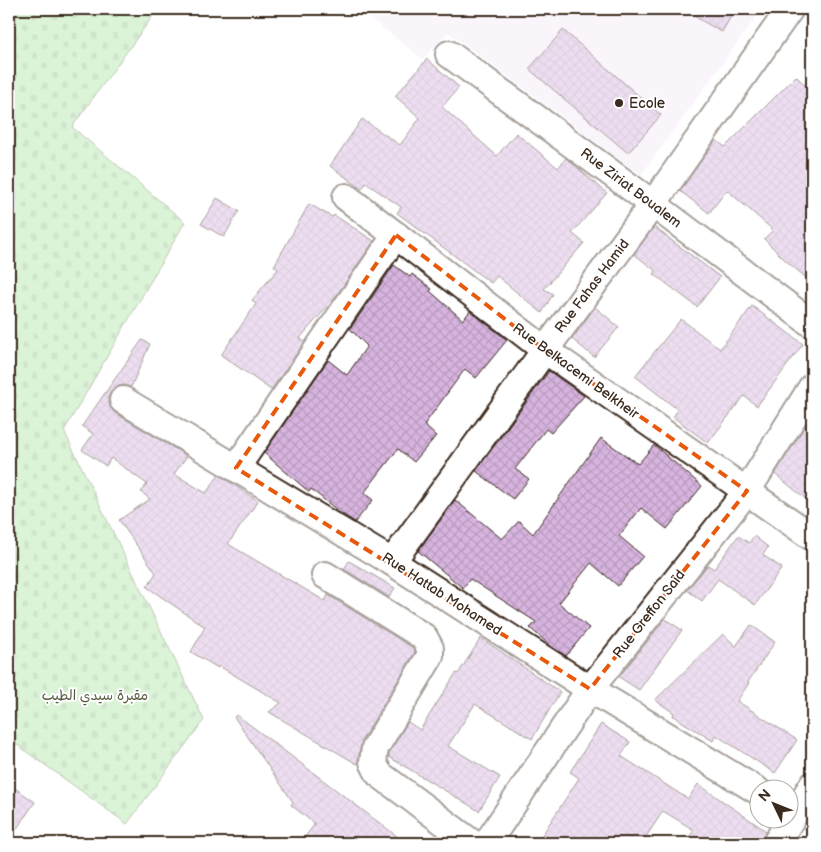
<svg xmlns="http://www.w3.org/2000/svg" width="821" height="852" viewBox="0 0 821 852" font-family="'Balsamiq Sans','Playpen Sans Arabic',sans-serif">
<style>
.built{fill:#f3e8f5}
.cemetery{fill:url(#cemetery-stones);stroke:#758762}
.building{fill:url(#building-cross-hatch);stroke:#3b2a1e}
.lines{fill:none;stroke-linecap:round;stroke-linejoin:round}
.minor-casing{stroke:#3b2a1e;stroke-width:30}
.minor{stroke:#fff;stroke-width:26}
.marked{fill:none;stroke:#e8590c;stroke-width:4;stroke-dasharray:10 6;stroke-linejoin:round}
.poi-dot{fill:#3b2a1e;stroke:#fff;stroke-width:2}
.labels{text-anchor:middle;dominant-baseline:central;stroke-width:4;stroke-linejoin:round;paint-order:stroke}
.poi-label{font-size:14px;fill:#3b2a1e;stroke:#fff;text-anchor:start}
.street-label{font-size:14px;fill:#3b2a1e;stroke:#fff}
.park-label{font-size:14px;fill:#585840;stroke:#fff}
</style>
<defs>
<pattern id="cemetery-stones" width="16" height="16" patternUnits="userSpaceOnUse" patternTransform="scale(1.25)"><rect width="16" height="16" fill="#afe4a7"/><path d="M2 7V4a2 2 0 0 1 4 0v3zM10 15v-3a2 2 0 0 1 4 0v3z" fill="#97c48f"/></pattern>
<pattern id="building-cross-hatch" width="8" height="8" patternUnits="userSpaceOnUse" patternTransform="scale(1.25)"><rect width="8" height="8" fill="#d7b4df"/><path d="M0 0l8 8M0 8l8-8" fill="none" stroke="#b99bbf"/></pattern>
</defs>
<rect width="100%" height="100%" fill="#fff"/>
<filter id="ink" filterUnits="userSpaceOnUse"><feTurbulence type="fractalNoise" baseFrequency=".02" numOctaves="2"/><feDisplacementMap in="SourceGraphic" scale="10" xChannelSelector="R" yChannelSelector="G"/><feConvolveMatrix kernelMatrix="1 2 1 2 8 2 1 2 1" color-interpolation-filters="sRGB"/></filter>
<g filter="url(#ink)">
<polygon class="built" points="358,9 762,9 641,175 448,32 423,59"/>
<polygon class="cemetery" points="9,9 158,9 72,127 185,222 64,431 204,720 127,824 9,739"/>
<g class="building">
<polygon points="681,9 735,9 722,32"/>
<polygon points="563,30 661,115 628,153 529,69"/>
<polygon points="427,59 459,87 442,107 497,156 516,133 558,168 566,158 607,193 572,233 584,243 544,289 553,294 542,313 497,276 491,283 397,213 401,207 366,183 362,189 330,166 362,119 400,145 420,118 395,96"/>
<polygon points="796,76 812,92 812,283 784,259 764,239 773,230 727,190 709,213 680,191 716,140 725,147"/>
<polygon points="217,198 239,211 224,237 201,224"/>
<polygon points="309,204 332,217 334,215 374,241 328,308 327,307 300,338 305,342 271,390 221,355 256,304 252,300 278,269 274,266"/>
<polygon points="654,227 720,277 697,307 654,274 656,271 634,254"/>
<polygon points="394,265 410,277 412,274 432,289 430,291 463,320 470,311 507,340 476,378 465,369 424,425 436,436 414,462 398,449 364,493 373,500 355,522 339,512 311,489 309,492 264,453 328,360 347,375 367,346 350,329"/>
<polygon points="752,306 803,344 757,406 744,396 708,443 673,417 678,410 635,376 681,319 720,349"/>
<polygon points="595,307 619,327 594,357 572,339"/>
<polygon points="142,340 150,344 131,387 123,385 115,387 110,393 108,399 110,407 115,413 187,456 174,474 206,493 219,475 258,501 228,544 325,601 328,595 413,648 415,652 362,740 357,764 269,712 281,703 219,666 218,668 191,652 205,627 147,587 156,573 119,520 150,499 141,492 147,484 111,458 106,466 82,450 93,434 82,426"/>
<polygon points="549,371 584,396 551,433 546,429 515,469 529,479 513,499 476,471"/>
<polygon points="812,415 812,504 775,474"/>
<polygon points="601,438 638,464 654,445 702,486 667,529 641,508 619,536 643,556 618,586 591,563 559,603 589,628 566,656 552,647 530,628 536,622 470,579 463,588 418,551 455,500 502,539 519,521 533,534"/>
<polygon points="738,536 749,543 754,536 768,547 763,555 782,568 755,605 718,579 702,601 687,590 708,565 714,569"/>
<polygon points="349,561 395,588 389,597 344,569"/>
<polygon points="665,619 682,630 639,690 619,677"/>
<polygon points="751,625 775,642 748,682 749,683 737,701 797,740 775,773 716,735 713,741 673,716 674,713 655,700 723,634 736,646"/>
<polygon points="481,638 560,692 532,739 475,704 448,746 500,777 479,811 389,757 389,753 408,722 420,730 456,673 458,674"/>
<polygon points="237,715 406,843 300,843 315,824 291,805 293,802 234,717"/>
<polygon points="601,724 630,742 621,756 688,799 698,784 766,831 761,843 685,843 694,830 663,811 642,843 537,843 579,778 570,772"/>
<polygon points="9,784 35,802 9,840"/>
</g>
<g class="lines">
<g class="minor-casing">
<g id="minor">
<polyline points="449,54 653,204 812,324"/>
<polyline points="346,197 545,350 812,537"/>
<polyline points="123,400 392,562 590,689 758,791"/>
<polyline points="236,468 396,235"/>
<polyline points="392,562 545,350 653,204 790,9"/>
<polyline points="325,575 424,637 430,648 430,656 375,748 373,762 379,774 472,843"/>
<polyline points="487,843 590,689 747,491 812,387"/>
<polyline points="776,843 812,786"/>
</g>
</g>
<use href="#minor" class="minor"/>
</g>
</g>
<path d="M0 0H821V852H0ZM396 235 545 350 747 491 590 689 236 468Z" fill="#fff" fill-opacity=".55" fill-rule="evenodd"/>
<path class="marked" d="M396 235 545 350 747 491 590 689 236 468Z"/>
<circle class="poi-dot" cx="619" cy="103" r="5"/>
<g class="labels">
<g class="poi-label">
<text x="629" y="103">Ecole</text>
</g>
<g class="street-label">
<text transform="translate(631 188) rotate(37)">Rue Ziriat Boualem</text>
<text transform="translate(592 286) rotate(-53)">Rue Fahas Hamid</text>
<text transform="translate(576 371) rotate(36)">Rue Belkacemi Belkheir</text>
<text transform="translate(442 594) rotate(33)">Rue Hattab Mohamed</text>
<text transform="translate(649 614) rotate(-52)">Rue Greffon Saïd</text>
</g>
<g class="park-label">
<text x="95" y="695">مقبرة سيدي الطيب</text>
</g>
</g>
<rect width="821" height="852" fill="none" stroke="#fff" stroke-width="30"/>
<rect x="15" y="15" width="791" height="822" fill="none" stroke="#3b2a1e" stroke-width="2" filter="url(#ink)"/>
<g transform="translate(774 804) rotate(313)"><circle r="24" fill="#ffffff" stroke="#b1aaa5"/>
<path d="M0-4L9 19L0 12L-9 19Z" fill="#3b2a1e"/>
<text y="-8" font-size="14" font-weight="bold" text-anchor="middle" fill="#3b2a1e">N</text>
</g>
</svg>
